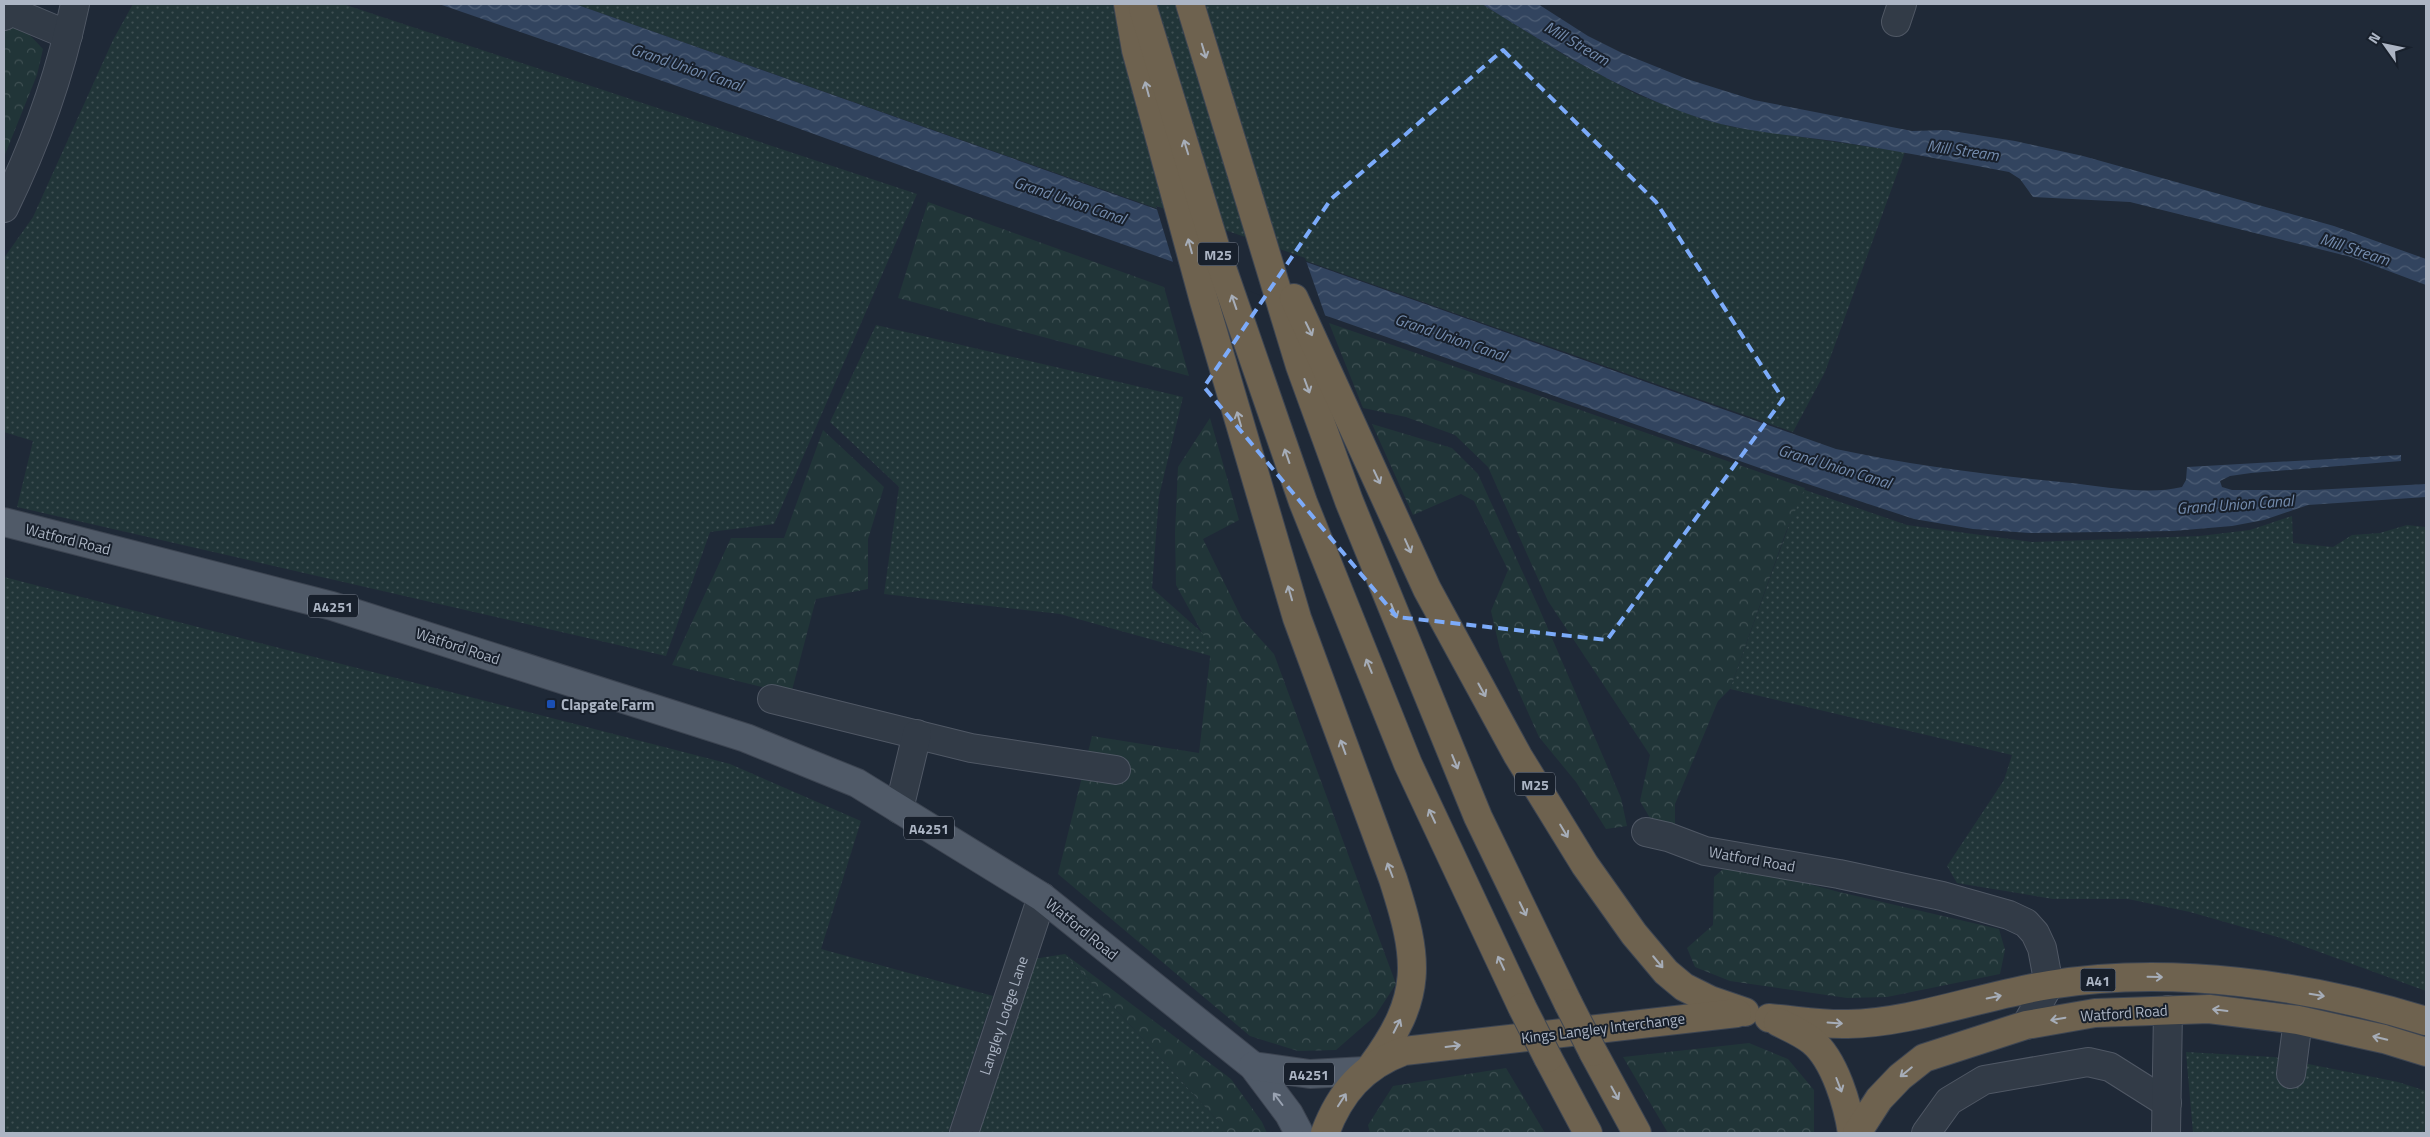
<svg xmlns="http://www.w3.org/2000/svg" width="2430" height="1137" viewBox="0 0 2430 1137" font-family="'Titillium Web',sans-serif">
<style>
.grass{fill:url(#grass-dots)}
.forest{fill:url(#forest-crowns)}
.water{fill:url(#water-waves)}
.pier{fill:#1f2937}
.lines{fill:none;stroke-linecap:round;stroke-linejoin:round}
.minor-casing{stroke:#505865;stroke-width:30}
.major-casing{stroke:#3c4451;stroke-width:30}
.highway-casing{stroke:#3d4552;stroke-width:30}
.minor{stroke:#323b47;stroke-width:28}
.major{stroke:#505a68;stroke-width:28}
.highway{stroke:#6e624f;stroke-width:28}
.highway-bridge-casing{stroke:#3d4552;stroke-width:30;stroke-linecap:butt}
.highway-bridge{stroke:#6e624f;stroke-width:28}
.oneway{stroke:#a6adb8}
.oneway2{stroke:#9aa3b2}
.marked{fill:none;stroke:#7cabfa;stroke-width:4;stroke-dasharray:10 6;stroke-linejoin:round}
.transit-dot{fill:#1a4fb4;stroke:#18202c;stroke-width:2}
.labels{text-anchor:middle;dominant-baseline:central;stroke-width:4;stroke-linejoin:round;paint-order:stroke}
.shield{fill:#18202c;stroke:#808896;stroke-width:1}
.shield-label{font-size:14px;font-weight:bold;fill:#acb5c4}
.street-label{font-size:15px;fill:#acb5c4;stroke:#18202c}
.poi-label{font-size:15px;font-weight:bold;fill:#acb5c4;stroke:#18202c;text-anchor:start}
.water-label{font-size:16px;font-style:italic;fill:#748cae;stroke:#18202c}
</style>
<defs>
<pattern id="grass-dots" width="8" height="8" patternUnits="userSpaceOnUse" patternTransform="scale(1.25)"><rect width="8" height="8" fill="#213538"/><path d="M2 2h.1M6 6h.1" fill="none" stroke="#3f5053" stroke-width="1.8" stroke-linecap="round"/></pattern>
<pattern id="forest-crowns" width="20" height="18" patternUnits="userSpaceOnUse" patternTransform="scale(1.25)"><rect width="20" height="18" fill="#213538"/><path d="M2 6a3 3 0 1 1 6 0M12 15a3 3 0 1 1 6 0" fill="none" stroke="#3f5053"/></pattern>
<pattern id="water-waves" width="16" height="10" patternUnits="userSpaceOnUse" patternTransform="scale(1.25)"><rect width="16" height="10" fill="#32445f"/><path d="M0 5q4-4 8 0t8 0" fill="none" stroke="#4d5d74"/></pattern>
</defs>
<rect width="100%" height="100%" fill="#1f2937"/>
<g class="grass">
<polygon points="133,4 343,4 917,194 774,524 710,532 666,656 17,507 33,441 4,432 4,258 33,217 113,40"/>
<polygon points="575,4 1482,4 1564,55 1636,94 1702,119 1733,127 1905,152 1825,372 1793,432"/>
<polygon points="876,325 1183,397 1159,496 1152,588 1236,663 1060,614 884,594 899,487 830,422"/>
<polygon points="1802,489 1907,525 2032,542 2200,536 2250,530 2292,516 2293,543 2333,547 2352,535 2380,533 2407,525 2426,527 2426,991 2281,938 2190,912 2128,899 2053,899 1957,883 1947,866 2004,780 2012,755 1730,689"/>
<polygon points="4,577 730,764 861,821 821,949 993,996 948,1133 4,1133"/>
<polygon points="1065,954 1219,1122 1219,1133 975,1133 1033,959"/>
<polygon points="2186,1052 2274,1057 2398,1082 2426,1091 2426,1133 2193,1133"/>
</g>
<g class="forest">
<polygon points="5,27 24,29 43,49 37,75 4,157"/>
<polygon points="928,202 1164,287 1189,376 898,298"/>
<polygon points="1329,323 1805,488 1786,532 1730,689 1718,701 1675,804 1675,832 1654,825 1640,801 1650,755 1548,601 1488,467 1455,435 1406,417 1363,408"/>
<polygon points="1210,418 1239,520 1203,539 1242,619 1274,654 1396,984 1375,1016 1336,1050 1298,1051 1250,1036 1058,874 1092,736 1199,753 1211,649 1176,585 1175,533 1178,467"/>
<polygon points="1372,424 1452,448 1478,474 1539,608 1621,798 1627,826 1606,829 1576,782 1539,737 1500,650 1491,611 1508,570 1474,501 1461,494 1413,515"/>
<polygon points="823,430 884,487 868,539 868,589 816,599 791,694 672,665 731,538 784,538"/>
<polygon points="1730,863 1839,892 1999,929 2005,950 2000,974 1887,997 1847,998 1730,981 1695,967 1687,948 1713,925 1714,877"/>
<polygon points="1065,954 1231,1079 1262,1122 1267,1133 1219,1133 1219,1122"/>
<polygon points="1749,1043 1788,1059 1814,1090 1814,1133 1668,1133 1623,1057"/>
<polygon points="1506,1068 1545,1133 1370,1133 1368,1125 1393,1086"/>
</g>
<g class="water">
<path d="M439 4H575L1836 449C1914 466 1992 475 2071 483 2105 487 2149 495 2182 487L2186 480 2187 467 2401 455V461L2251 473 2230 476 2220 481 2222 487 2232 490H2313L2426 484V497L2308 505 2264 520 2232 526 2173 531 2030 533 1973 529 1914 519 1771 472 960 187 767 117Z"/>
<path d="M1482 4H1538L1588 36 1622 53 1687 79 1754 100 1912 131 1946 130 2015 141 2083 156 2334 226 2426 259V285L2351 257 2130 202 2033 197 2020 179 2009 172C1951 161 1892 150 1834 141 1790 135 1745 132 1703 119 1623 94 1553 48 1482 4Z"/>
</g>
<polygon class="pier" points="1156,206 1305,258 1326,318 1174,265"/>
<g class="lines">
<g class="minor-casing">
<g id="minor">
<polyline points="4,16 8,10 68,35"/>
<polyline points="1896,22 1902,4"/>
<path d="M4 208C36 143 60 75 75 4"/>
<polyline points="772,699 971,748 1116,770"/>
<polyline points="899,809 917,734"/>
<polyline points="1646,832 1668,837 1705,851 1839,874 1942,896 2009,915 2026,923 2035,933 2042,948 2049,985 2026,1025"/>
<polyline points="2291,1074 2298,1020"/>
<path id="s1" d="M964 1133 1042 897"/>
<polyline points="1926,1133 1949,1101 1984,1080 2088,1062 2110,1067 2167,1103"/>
<polyline points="2166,1133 2168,1010"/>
</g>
</g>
<g class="major-casing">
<g id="major">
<polyline points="4,522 332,606 746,738 857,783 1042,897 1253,1066 1289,1114 1299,1133"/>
<polyline points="1253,1066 1310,1074 1365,1071"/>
</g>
</g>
<g class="highway-casing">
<g id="highway">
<path d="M1128 4 1136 50 1204 301 1297 618 1393 879C1419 960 1424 996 1371 1067"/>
<polyline points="1190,4 1300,366 1349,501 1478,817 1568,1003"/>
<polyline points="1143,8 1219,259 1303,502 1408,764 1522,1007"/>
<polyline points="1294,298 1427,589 1518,756 1585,865 1634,934 1666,972 1684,987 1710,1000 1745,1012"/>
<path d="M1769 1018C1795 1020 1822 1025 1848 1024 1912 1023 1984 995 2049 985 2171 965 2309 985 2426 1021"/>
<path d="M1778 1022C1790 1028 1802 1033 1812 1041 1835 1060 1848 1106 1852 1133"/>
<polyline points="1593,1052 1637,1133"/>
<polyline points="1548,1058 1588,1133"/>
<path d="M1325 1133C1340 1093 1363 1066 1404 1051L1737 1013"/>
<polyline points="1857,1133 1879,1099 1900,1077 1924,1058 2026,1025 2095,1013 2209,1009 2298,1020 2384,1039 2426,1052"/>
</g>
</g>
<use href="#minor" class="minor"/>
<use href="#major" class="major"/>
<use href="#highway" class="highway"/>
<g class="highway-bridge-casing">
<g id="highway-bridge">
<polyline points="1568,1003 1593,1052"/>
<polyline points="1522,1007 1548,1058"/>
</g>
</g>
<use href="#highway-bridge" class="highway-bridge"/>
</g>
<defs><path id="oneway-shaft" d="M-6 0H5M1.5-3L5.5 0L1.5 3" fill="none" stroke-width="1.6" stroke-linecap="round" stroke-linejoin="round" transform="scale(1.25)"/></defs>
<g class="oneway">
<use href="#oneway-shaft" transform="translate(1204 51) rotate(73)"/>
<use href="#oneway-shaft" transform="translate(1147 89) rotate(-105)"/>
<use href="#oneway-shaft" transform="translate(1186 147) rotate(-107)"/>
<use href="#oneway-shaft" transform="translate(1190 246) rotate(-105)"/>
<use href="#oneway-shaft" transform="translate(1234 302) rotate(-109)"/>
<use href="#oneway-shaft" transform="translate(1309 329) rotate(64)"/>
<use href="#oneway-shaft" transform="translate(1307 386) rotate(70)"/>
<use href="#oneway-shaft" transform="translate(1239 419) rotate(-106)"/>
<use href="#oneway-shaft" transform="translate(1287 456) rotate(-109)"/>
<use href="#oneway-shaft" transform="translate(1377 477) rotate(65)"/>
<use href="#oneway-shaft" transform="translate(1408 546) rotate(66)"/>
<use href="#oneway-shaft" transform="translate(1290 593) rotate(-106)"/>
<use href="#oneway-shaft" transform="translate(1394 611) rotate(68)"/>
<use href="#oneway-shaft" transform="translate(1369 666) rotate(-112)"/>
<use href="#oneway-shaft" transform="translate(1482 690) rotate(61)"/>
<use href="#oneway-shaft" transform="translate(1343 747) rotate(-110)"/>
<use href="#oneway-shaft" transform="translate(1455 762) rotate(68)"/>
<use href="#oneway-shaft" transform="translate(1432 816) rotate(-115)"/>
<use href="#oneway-shaft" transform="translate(1564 831) rotate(59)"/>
<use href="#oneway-shaft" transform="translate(1390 870) rotate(-111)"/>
<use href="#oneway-shaft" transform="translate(1523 909) rotate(64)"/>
<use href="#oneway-shaft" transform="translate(1658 962) rotate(50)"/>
<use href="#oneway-shaft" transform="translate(1501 963) rotate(-115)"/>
<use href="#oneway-shaft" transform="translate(2155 977) rotate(1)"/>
<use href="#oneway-shaft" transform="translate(2317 995) rotate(9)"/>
<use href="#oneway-shaft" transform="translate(1994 997) rotate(-12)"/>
<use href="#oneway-shaft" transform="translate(2220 1010) rotate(-173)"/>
<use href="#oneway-shaft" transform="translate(2058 1019) rotate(170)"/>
<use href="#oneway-shaft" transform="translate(1835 1023) rotate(4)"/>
<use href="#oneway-shaft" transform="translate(1397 1026) rotate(-63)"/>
<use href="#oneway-shaft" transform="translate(2380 1038) rotate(-166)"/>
<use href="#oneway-shaft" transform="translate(1453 1046) rotate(-7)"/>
<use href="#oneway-shaft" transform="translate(1906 1072) rotate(141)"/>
<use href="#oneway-shaft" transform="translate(1839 1085) rotate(69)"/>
<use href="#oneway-shaft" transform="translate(1615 1093) rotate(61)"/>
<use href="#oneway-shaft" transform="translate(1342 1100) rotate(-57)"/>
</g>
<use class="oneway2" href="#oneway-shaft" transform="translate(1278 1099) rotate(-127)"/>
<path class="marked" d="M1503 50 1656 202 1783 399 1607 640 1397 617 1204 387 1331 199Z"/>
<rect class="transit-dot" x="546" y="699" width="10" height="10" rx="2.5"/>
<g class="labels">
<g class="shield">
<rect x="1198" y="242.5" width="40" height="23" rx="4"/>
<rect x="308" y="594.5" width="50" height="23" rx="4"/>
<rect x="1515" y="772.5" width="40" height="23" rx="4"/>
<rect x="904" y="816.5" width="50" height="23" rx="4"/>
<rect x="2080.5" y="968.5" width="35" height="23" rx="4"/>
<rect x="1284" y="1062.5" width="50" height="23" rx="4"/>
</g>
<g class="shield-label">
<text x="1218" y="254">M25</text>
<text x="333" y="606">A4251</text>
<text x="1535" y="784">M25</text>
<text x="929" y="828">A4251</text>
<text x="2098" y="980">A41</text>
<text x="1309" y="1074">A4251</text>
</g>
<g class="street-label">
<text transform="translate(68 539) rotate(14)">Watford Road</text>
<text transform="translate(458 646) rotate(18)">Watford Road</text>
<text transform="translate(1752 859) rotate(10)">Watford Road</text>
<text transform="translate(1082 929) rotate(39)">Watford Road</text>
<text transform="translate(2124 1013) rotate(-4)">Watford Road</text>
<text stroke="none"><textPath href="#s1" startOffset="124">Langley Lodge Lane</textPath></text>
<text transform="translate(1603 1028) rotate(-7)">Kings Langley Interchange</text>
</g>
<g class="poi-label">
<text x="561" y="704">Clapgate Farm</text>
</g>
<g class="water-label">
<text transform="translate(1577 43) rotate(30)">Mill Stream</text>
<text transform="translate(687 67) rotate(19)">Grand Union Canal</text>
<text transform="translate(1963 150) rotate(8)">Mill Stream</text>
<text transform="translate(1070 200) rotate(19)">Grand Union Canal</text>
<text transform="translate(2355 249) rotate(18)">Mill Stream</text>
<text transform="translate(1451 337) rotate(19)">Grand Union Canal</text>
<text transform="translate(1835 466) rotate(17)">Grand Union Canal</text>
<text transform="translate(2235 504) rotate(-4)">Grand Union Canal</text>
</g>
</g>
<rect width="2430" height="1137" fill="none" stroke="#acb5c4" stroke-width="10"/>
<g transform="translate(2385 45) rotate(303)" stroke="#18202c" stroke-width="4" paint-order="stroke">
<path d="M0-4L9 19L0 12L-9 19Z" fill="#acb5c4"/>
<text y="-8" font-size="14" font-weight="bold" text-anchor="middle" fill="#acb5c4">N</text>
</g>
</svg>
